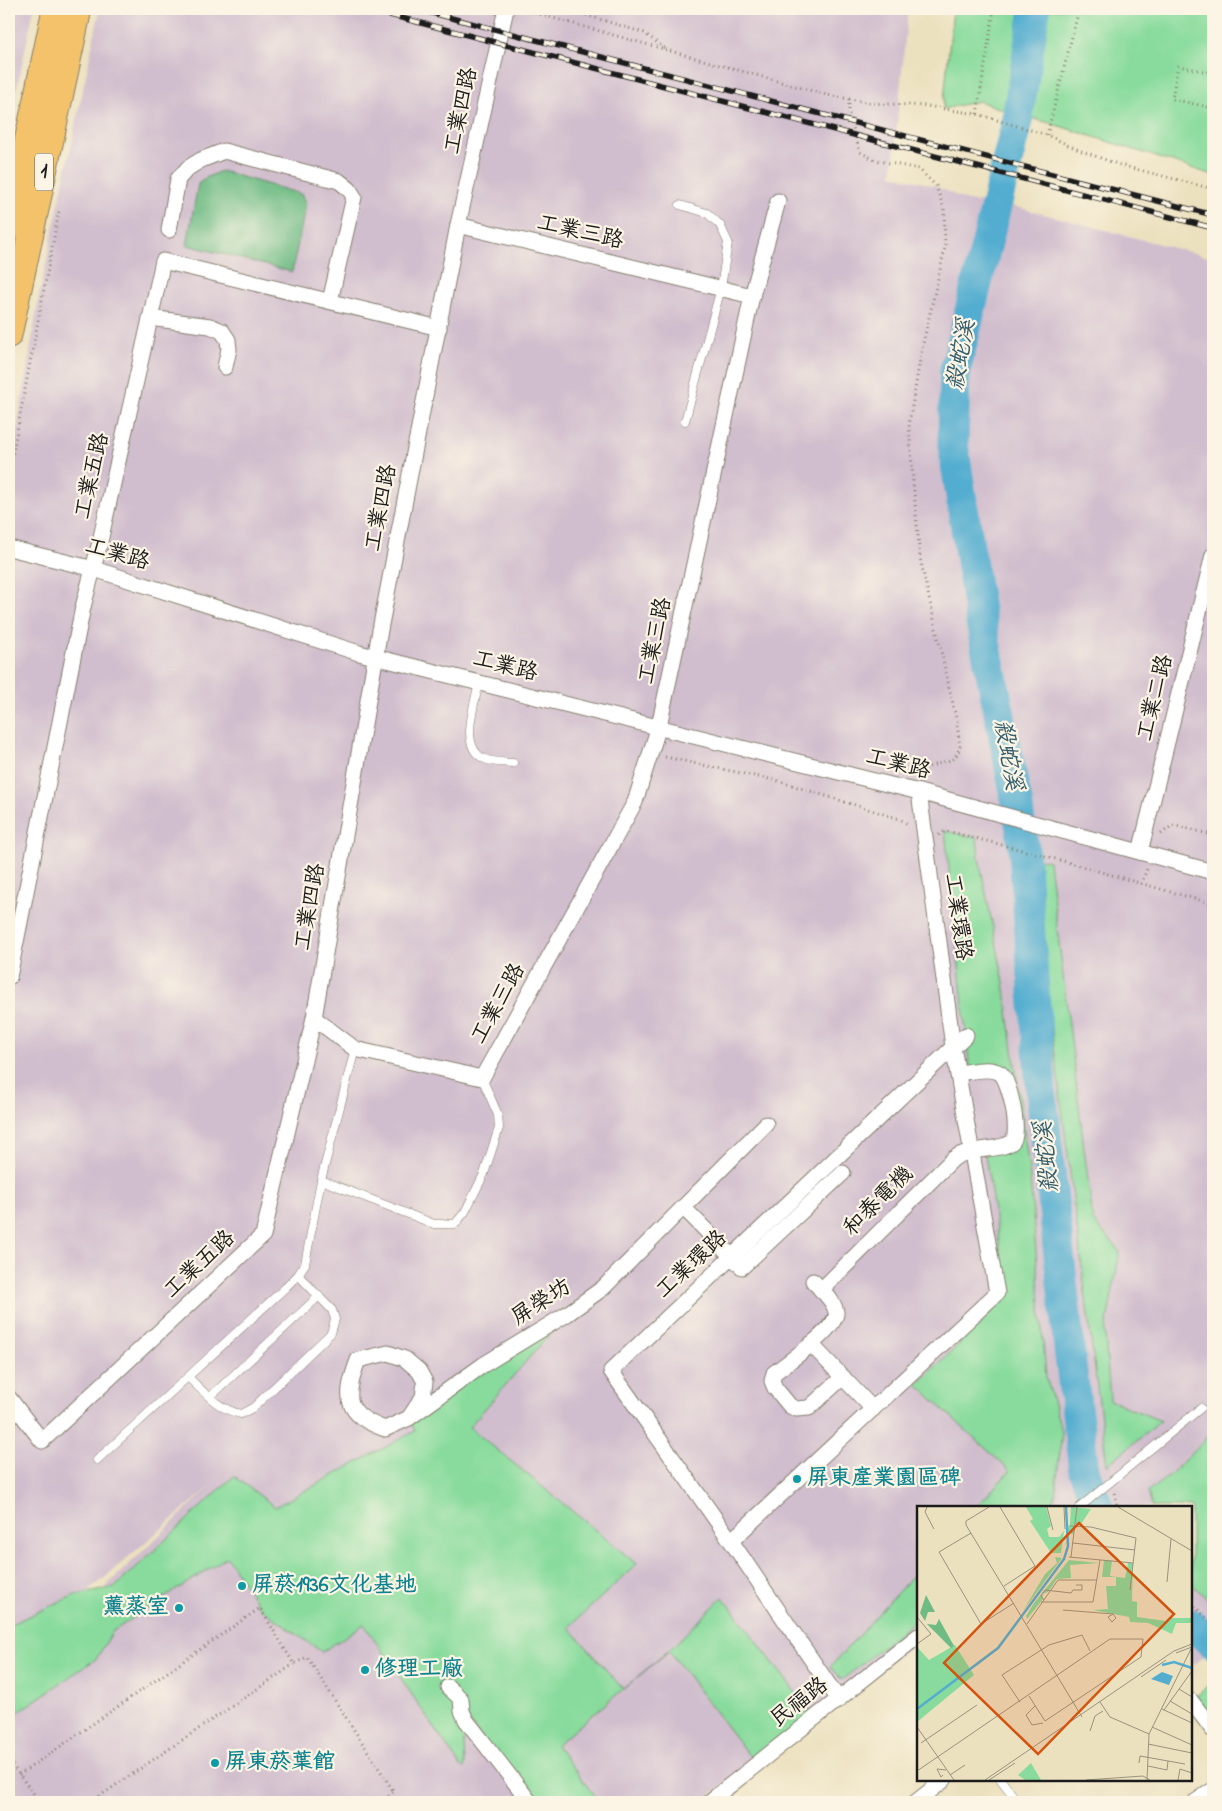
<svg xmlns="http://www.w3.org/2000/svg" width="1222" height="1811" viewBox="0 0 1222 1811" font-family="'Indie Flower','LXGW WenKai TC',sans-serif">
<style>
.industrial{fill:#d0bdcd}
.green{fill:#88db9c;stroke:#527c5c}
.forest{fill:#6ebb84;stroke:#456c50}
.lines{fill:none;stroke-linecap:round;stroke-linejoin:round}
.river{stroke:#52add0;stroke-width:31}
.lane-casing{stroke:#847e6e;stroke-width:9}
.street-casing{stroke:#847e6e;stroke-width:17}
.primary-casing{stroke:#847e6e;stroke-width:27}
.path{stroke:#847e6e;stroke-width:3;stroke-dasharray:1 4;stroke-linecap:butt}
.lane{stroke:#fff;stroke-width:8}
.street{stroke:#fff;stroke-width:15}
.primary{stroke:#f4c26a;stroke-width:25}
.rail-casing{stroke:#1c1c1c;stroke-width:5.5}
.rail{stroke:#fcf5e5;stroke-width:4;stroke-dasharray:11;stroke-linecap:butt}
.culture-dot{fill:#0f9aa8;stroke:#fcf5e5;stroke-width:2}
.labels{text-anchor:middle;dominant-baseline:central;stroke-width:4.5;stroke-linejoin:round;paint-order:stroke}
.shield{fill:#fcf5e5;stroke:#5f5d58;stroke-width:1}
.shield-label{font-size:21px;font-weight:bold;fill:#1c1c1c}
.street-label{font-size:22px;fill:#1c1c1c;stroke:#fcf5e5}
.culture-label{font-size:22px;font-weight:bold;fill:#0d838f;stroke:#fcf5e5;text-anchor:start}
.water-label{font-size:24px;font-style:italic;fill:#345d6d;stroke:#fcf5e5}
.inset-river{fill:none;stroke:#52add0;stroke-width:2.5}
.inset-road{fill:none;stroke:#99927e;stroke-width:1}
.view{fill:#d4530e;fill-opacity:0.15;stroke:#d4530e;stroke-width:2.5}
.inset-edge{fill:none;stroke:#1c1c1c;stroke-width:2.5}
</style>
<rect width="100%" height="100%" fill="#fcf5e5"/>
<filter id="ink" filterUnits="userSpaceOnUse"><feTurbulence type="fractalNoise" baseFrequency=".02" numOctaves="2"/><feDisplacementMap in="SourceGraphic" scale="10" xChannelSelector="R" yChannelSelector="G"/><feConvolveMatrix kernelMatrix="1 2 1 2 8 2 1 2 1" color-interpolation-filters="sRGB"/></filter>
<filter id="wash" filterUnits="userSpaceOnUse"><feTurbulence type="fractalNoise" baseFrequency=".0096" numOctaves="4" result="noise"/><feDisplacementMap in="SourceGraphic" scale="20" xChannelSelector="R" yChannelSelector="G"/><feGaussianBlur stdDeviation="1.12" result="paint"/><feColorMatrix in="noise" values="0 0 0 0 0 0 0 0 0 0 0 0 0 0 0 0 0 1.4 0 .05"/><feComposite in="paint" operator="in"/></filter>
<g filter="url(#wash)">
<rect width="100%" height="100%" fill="#ece1bf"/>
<g class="industrial">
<polygon points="9,9 34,9 9,124"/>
<polygon points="100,9 908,9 892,175 936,186 967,201 1005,204 1213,258 1213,1647 1191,1667 1191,1507 918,1507 918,1643 840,1693 701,1802 9,1802 9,1679 212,1485 9,1660 9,477 39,297"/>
</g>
<g class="green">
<polygon points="953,9 1213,9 1213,175 1050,123 1018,115 979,101 943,109"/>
<polygon points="945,831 977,838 979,859 1004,982 1030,1177 1046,1377 1062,1432 1055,1496 1049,1507 976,1507 1010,1471 917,1385 1003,1301 1006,1287 984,1149 1014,1141 1002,1074 970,1072"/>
<polygon points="1030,857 1049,861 1093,1221 1120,1251 1105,1333 1110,1400 1161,1421 1107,1465"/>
<polygon points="567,1314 469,1427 637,1564 569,1627 623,1689 669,1650 723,1597 815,1718 756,1765 669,1651 556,1745 599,1802 530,1802 462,1712 465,1765 464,1768 461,1767 364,1624 322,1652 260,1608 227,1557 113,1631 96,1659 9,1718 9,1625 75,1595 114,1588 234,1476 275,1507 415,1431 409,1418"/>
<polygon points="1213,1431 1213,1605 1191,1583 1191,1507 1152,1507 1148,1492 1172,1473"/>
<polygon points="918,1570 918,1618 842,1680 830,1667"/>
<polygon points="1213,1681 1213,1733 1191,1701"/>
</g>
<polygon class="forest" points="221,171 301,194 306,204 292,272 187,245 198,184 207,177"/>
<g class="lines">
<g class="river">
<polyline points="1035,9 1016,126 955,371 953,445 980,617 1017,802 1024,851 1041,1089 1070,1356 1084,1471 1098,1507"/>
<polyline points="1191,1624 1213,1644"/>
</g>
</g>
</g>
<g filter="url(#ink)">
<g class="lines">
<g class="lane-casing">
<g id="lane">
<polyline points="680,205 707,213 720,225 728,242 721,288 685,421"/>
<path d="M479 683C475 703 459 746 483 758 491 763 504 762 513 763"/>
<polyline points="321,1180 434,1224 455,1224 465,1212 484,1174 499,1128 498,1115 482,1078"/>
<path d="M188 1377C205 1393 218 1409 241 1414L254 1407 331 1333 335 1319 332 1310 298 1275"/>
<polyline points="210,1397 319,1296"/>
<polyline points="97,1460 285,1288 298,1275 305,1264 321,1180 355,1049"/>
<polyline points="1080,1507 1201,1408"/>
<polyline points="1001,1780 1018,1802"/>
</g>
</g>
<g class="street-casing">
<g id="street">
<polyline points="169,230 178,179 188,168 201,160 224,151 339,181 349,189 354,197 330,301"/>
<polyline points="752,296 778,201"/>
<polyline points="150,318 210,326 222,331 228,340 229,349 225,367"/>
<polyline points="9,548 94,569 359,653 919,792 1213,872"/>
<polyline points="1140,852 1213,555"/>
<polyline points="9,977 83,607 99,546 163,261 439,328"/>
<polyline points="314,1018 355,1049 482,1078 635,802 659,726 752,296 458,225"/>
<polyline points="683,1207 742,1267 843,1173"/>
<path d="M813 1281C821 1290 834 1300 836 1312 839 1327 787 1363 774 1373L772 1381 775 1388 790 1406 796 1409 809 1408 843 1377"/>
<path d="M821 1290 953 1159C970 1146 999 1152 1012 1142 1021 1135 1010 1080 1000 1073 989 1066 970 1072 958 1073"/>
<polyline points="811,1344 873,1409"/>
<polyline points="9,1398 42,1441 263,1235 314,1018 380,630 458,225 506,9"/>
<path d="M409 1418 423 1397 425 1382 419 1371 405 1359 388 1353 358 1360C344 1398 344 1414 385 1429L409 1418 483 1365 567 1314 603 1288 766 1124"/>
<polyline points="731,1541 997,1293 953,1047 919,792"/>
<polyline points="448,1687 461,1699 462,1711 466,1720 530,1802"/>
<polyline points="839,1700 731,1541 611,1371 966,1035"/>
<polyline points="1191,1701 1213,1730"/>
<polyline points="709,1802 918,1636"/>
<polyline points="916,1802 944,1780"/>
<polyline points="1195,1802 1213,1790"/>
</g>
</g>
<g class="primary-casing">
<g id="primary">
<polyline points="9,227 55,9"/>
<polyline points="9,335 79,9"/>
</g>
</g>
<g class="path">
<polyline points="521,9 827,95 872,103 926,106 977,114 1047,135 1079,150 1120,165 1213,189"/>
<polyline points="567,9 644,33 666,49"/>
<polyline points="1213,73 1178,66 1172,99 1213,108"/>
<polyline points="849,99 849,114 860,152 875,160 919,169 936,186 944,209 945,248 922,348 909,424 913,481 920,558 957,722 960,748 954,759 924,768 919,776"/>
<polyline points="977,114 994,9"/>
<polyline points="1047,135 1079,9"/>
<polyline points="9,473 59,211"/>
<polyline points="665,757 778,781 900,819 909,825"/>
<polyline points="1161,834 1173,825 1213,835"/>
<polyline points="939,835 945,831 951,832 1049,857 1213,904"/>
<polyline points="1141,884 1147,869"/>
<polyline points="1115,1493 1117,1507"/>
<polyline points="1191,1603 1213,1624"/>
<polyline points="9,1761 40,1802"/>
<polyline points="19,1775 260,1608 294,1664 307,1657 394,1792 381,1802"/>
<polyline points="91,1802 294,1664"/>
</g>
<use href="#lane" class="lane"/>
<use href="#street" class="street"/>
<use href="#primary" class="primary"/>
<g class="rail-casing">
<g id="rail">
<polyline points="367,9 1213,228"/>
<polyline points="417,9 1048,173 1213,215"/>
</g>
</g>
<use href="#rail" class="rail"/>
</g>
</g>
<g class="culture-dot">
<circle cx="797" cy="1479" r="5"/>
<circle cx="242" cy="1586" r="5"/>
<circle cx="179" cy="1608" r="5"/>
<circle cx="365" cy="1670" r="5"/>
<circle cx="215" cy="1763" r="5"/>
</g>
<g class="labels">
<rect class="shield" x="35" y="153.5" width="18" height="37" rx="4"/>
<g class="shield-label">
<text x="44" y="172">1</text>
</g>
<g class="street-label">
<text transform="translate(462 111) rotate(-78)">工業四路</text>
<text transform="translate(580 233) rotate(13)">工業三路</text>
<text transform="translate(93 476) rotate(-77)">工業五路</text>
<text transform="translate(382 508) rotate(-79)">工業四路</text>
<text transform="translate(117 555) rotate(16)">工業路</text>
<text transform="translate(656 641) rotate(-78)">工業三路</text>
<text transform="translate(505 667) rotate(14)">工業路</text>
<text transform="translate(1156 698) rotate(-76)">工業二路</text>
<text transform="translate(898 765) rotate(14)">工業路</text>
<text transform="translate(311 907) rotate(-80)">工業四路</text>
<text transform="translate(957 917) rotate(82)">工業環路</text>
<text transform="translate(499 1004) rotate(-61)">工業三路</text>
<text transform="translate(879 1202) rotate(-45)">和泰電機</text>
<text transform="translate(200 1265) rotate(-43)">工業五路</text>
<text transform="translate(692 1265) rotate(-43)">工業環路</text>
<text transform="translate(542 1303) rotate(-33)">屏榮坊</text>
<text transform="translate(800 1703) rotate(-38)">民福路</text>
</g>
<g class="culture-label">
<text x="807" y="1479">屏東產業園區碑</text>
<text x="252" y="1586">屏菸1936文化基地</text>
<text x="169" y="1608" text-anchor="end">薰蒸室</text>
<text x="375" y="1670">修理工廠</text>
<text x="225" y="1763">屏東菸葉館</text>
</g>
<g class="water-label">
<text transform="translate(962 355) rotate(-80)">殺蛇溪</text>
<text transform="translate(1007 755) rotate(80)">殺蛇溪</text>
<text transform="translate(1048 1157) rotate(-96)">殺蛇溪</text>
</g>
</g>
<g transform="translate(917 1506)">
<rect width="275" height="275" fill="#ece1bf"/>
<path d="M109 1H129L134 20 130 23 132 31H142L147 25 144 47H134L113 15 116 13ZM154 1 174 3 164 18H158L157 28 150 27 149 21 153 19ZM138 51 145 52 106 105 128 68 140 57ZM152 54 182 57 153 59 154 72 140 73 131 86 125 88 126 93 110 113 109 110 117 97ZM187 54 195 55 193 70 208 72 211 57H216L215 95 220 96V111L249 115 252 112H275V117H259L255 128 231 117 213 116 212 111 176 104 191 103 189 80H199V71H185ZM38 139 57 169 0 216V141L12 154ZM114 257 124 274H108L101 269Z" fill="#88db9c"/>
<path d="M9 89 18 106H11L8 115 3 107ZM22 113 37 140 34 142 10 118 19 119Z" fill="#6ebb84"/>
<path d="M245 166 256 170 252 179 234 173Z" fill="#52add0"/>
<path class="inset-river" d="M245 159 257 156 275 162M0 203 81 142 147 53 151 40 149 1"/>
<path class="inset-road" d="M10 1 8 6 17 23M72 1 49 15V19L165 211M83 1 118 60 87 80M130 1 136 24M147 1 148 23M201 1 275 45M153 20 174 21 219 32 213 84M54 27 22 46 64 118 97 97M156 37 218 44M152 51 216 57M154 51 160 1M250 76 254 33M154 87 156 84H165V79H159M127 94 124 90 128 84 154 87M124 96H176L183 54M146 104 196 108 199 112 195 116 191 111 196 108M0 111 14 128 0 138M110 118 141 74H180M259 147 275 141M224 171 249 154M262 183 275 191M253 195 275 208M103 196 85 169 132 139 165 129 173 145M183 196 193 211 232 228M118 200 109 209 115 219 126 217M245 203 275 217M247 204 275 165M0 221 37 274M235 221 275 239M173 225 178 210 186 205M4 237 60 199M231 238 275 247M222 257 223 250 268 258M231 260 250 264 251 255M0 265 193 133H226L224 151 128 215 112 190M26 269 24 271 20 263 29 264M33 269 48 259M68 274 257 145 275 138M72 274 98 257M169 274 226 270 233 274M230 274 232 228 275 141M261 274 263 263 275 267"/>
<path class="view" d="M162 17 257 108 121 248 27 157Z"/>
<rect width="275" height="275" class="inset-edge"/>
</g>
<rect width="1222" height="1811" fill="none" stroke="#fcf5e5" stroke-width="30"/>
</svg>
